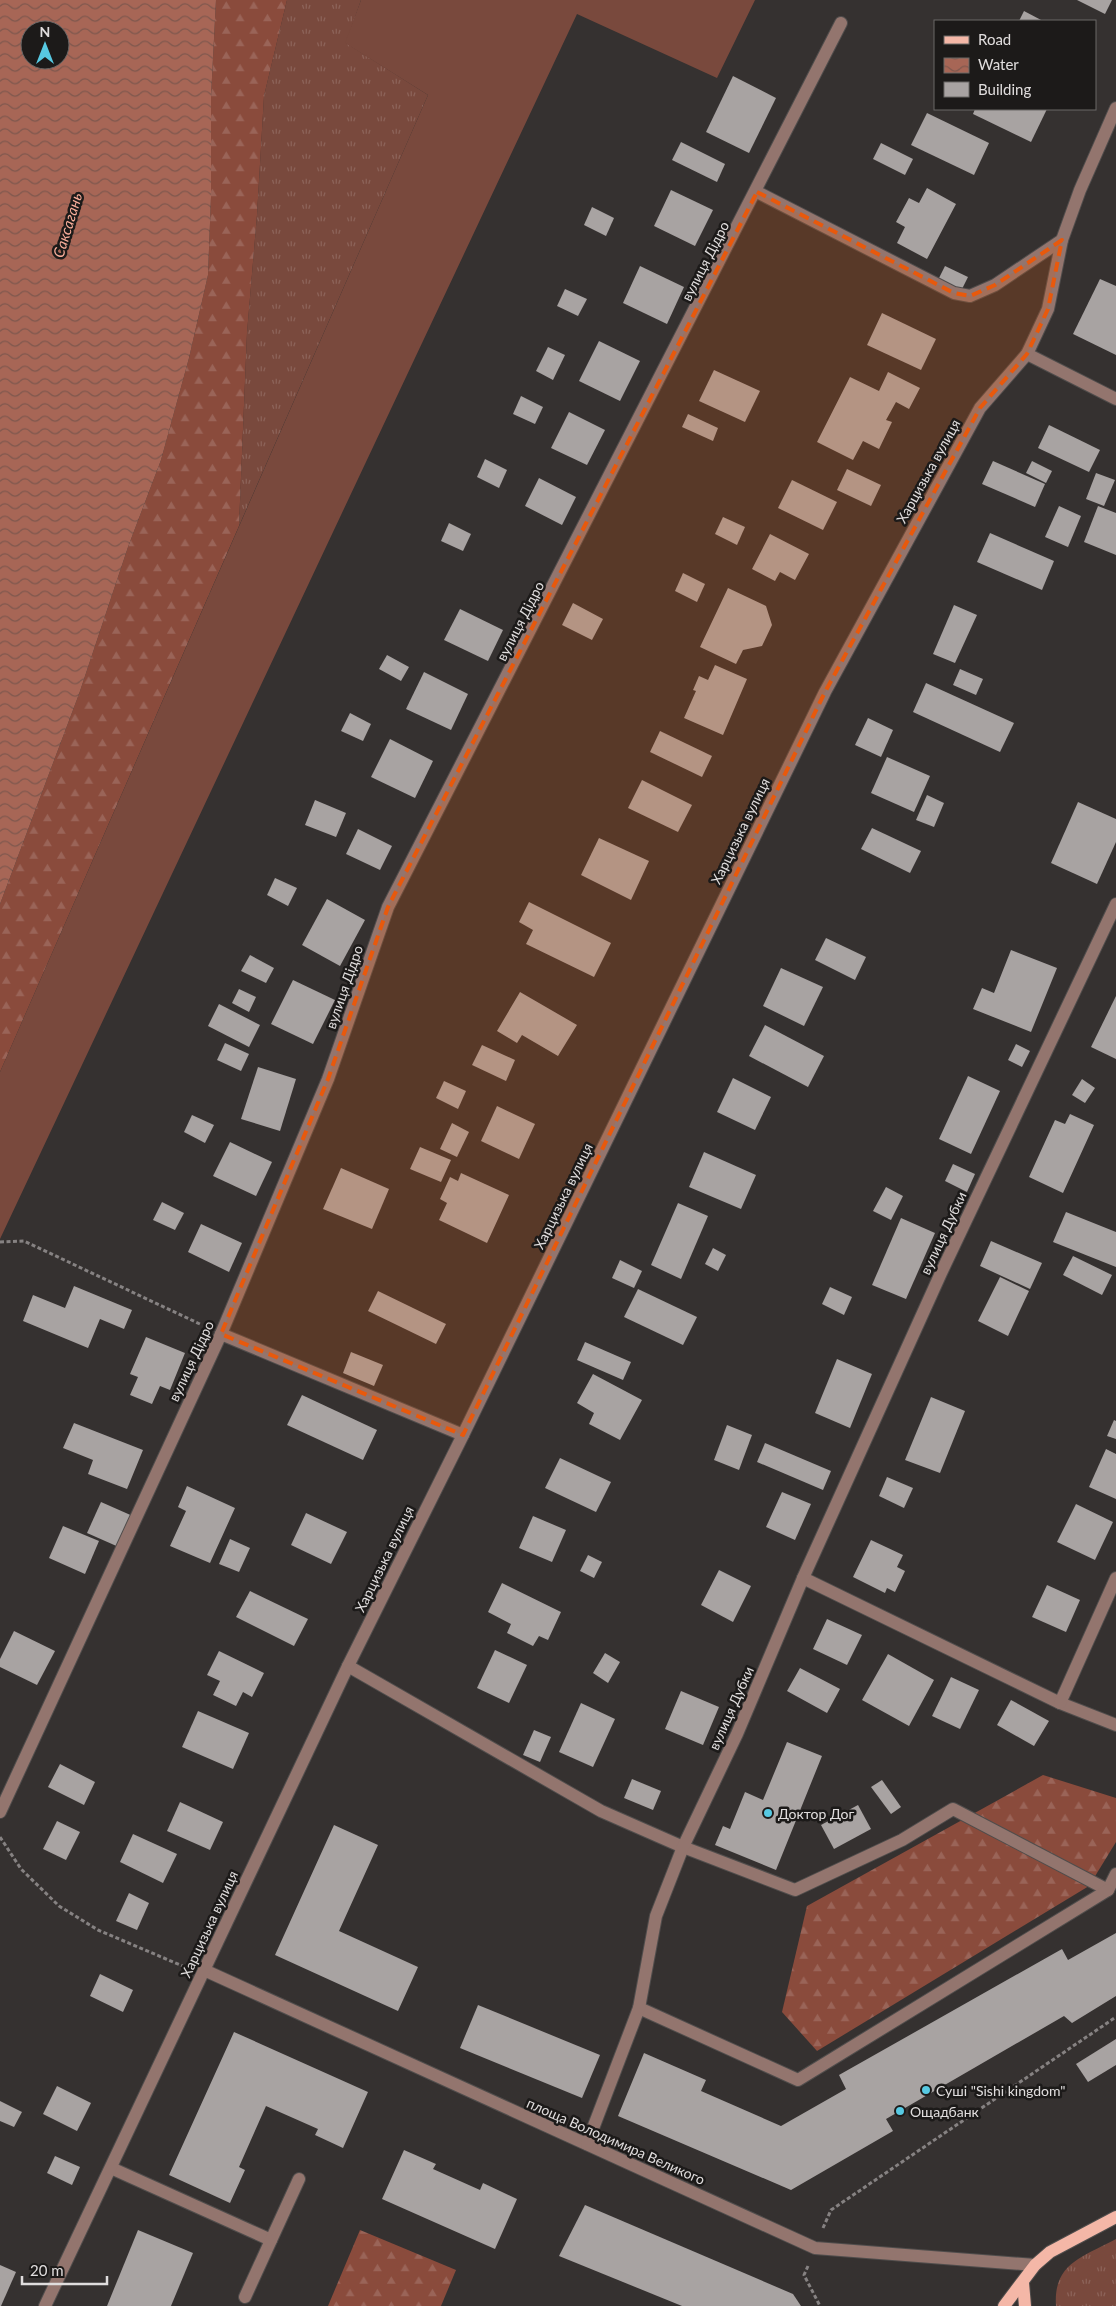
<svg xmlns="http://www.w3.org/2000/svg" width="1116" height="2306" viewBox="0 0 1116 2306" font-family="Lato,sans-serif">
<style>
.grass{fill:url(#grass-tufts)}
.forest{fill:url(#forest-firs)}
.garden{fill:#79493d}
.water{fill:url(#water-waves);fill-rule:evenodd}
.building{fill:#a8a3a2}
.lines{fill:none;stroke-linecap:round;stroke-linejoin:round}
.minor-casing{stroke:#504d4c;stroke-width:14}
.major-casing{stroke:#504d4c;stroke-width:14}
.path{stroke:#868282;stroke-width:3;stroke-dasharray:4 2.5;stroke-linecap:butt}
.minor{stroke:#93756e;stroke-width:12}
.major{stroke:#f4b7a7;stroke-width:12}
.marked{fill:#e8590c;fill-opacity:0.2;stroke:#e8590c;stroke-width:4;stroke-dasharray:10 6;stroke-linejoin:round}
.poi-dot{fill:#57c9e2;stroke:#1c1a19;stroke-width:2}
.labels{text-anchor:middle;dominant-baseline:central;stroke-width:5;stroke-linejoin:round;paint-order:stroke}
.street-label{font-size:14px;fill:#e0dddd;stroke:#1c1a19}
.poi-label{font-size:14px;fill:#e0dddd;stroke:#1c1a19;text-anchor:start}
.water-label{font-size:15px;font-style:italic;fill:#fbaf9b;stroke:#1c1a19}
</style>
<defs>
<pattern id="grass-tufts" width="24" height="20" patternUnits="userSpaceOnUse" patternTransform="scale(1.25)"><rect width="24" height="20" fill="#79493d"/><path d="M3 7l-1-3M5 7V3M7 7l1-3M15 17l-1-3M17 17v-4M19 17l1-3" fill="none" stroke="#8c6359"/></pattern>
<pattern id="forest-firs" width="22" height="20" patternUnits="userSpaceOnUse" patternTransform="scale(1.25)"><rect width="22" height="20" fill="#8a4b3c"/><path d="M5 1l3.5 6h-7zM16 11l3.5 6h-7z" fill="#9a6458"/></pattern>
<pattern id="water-waves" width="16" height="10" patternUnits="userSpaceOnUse" patternTransform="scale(1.25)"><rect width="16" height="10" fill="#a76656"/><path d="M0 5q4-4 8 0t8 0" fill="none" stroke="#7f584e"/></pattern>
</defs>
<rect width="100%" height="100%" fill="#353130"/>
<g class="grass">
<polygon points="287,0 361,0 346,43 428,95 239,526 247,333 257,215 264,96"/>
<path d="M1116 2239V2306H1056C1053 2263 1083 2257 1116 2239Z"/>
</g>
<g class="forest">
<polygon points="216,0 287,0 264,96 257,215 247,333 239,526 0,1072 0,904 79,694 128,547 161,460 189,358 208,275 211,197 211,97"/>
<polygon points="1043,1775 1116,1798 1116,1842 1089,1886 817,2051 782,2012 807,1906"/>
<polygon points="360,2230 456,2270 441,2306 328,2306"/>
</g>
<polygon class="garden" points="361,0 755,0 717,78 577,14 0,1239 0,1072 428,95 345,43"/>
<path class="water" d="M0 0H216L211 97V197L208 275 189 358 161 460 128 547 79 694 0 904ZM30 30H60V60H30Z"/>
<g class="building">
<polygon points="1077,0 1112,0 1105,14"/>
<polygon points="1024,11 1043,21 1019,21"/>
<polygon points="733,76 776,98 749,153 706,132"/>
<polygon points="975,109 1047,109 1031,142 973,114"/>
<polygon points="927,113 989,143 974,175 911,145"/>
<polygon points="681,142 725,164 717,182 672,160"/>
<polygon points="881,143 913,159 905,175 873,159"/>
<polygon points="927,188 956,204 927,259 897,243 905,227 896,222 909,198 919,203"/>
<polygon points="671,190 713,210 695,246 654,226"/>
<polygon points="592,207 614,218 606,236 584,225"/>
<polygon points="640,266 684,287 667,324 623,303"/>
<polygon points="945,266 968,277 961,291 938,280"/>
<polygon points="1100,279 1116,286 1116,355 1073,334"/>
<polygon points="565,289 587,299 578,316 557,306"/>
<polygon points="882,313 936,339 921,370 867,345"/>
<polygon points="599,341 640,361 620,401 579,381"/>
<polygon points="548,347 565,355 553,380 536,371"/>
<polygon points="714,370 760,391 745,422 699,401"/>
<polygon points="888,372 920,388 909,409 896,402 886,420 892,422 879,449 863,441 853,460 817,442 850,377 879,391"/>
<polygon points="521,396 543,407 535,424 513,414"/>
<polygon points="569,412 605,430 587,465 551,448"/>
<polygon points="688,414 718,428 713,441 682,427"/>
<polygon points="1049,425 1100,450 1089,472 1038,448"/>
<polygon points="485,459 507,470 499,488 477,477"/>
<polygon points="993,461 1045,484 1035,507 982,484"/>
<polygon points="1032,461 1052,471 1046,483 1026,473"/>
<polygon points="847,469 881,485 871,506 837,490"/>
<polygon points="1096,473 1115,480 1104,506 1086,499"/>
<polygon points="539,478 576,497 562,525 525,506"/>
<polygon points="792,480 837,502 823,530 778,508"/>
<polygon points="1059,506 1081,516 1068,547 1045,537"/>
<polygon points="1098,506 1116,513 1116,555 1084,542"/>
<polygon points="723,517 745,527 737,545 715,534"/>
<polygon points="449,523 471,534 463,551 441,541"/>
<polygon points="990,533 1054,561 1042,590 977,562"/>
<polygon points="770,534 809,554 795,580 780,572 775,581 752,569"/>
<polygon points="683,573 705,584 697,602 675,591"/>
<polygon points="728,588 766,606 772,625 762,646 743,650 736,664 700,647"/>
<polygon points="573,603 603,619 592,640 562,625"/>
<polygon points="954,605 977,615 955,663 933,654"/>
<polygon points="460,609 503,630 488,661 444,640"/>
<polygon points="387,655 409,667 401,681 379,669"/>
<polygon points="715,665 747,679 723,735 684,718 696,691 693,690 699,676 708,680"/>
<polygon points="960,669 983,679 976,695 953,685"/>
<polygon points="424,672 468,694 451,730 406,709"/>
<polygon points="926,683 1014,723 1000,752 913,712"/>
<polygon points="350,713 371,724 363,741 341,731"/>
<polygon points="868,718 893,730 881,757 855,745"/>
<polygon points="660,731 712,756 702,777 650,752"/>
<polygon points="390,739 433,761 415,798 371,777"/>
<polygon points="887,757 930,776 914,812 871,793"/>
<polygon points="642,780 692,805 678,832 628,808"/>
<polygon points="927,795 944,803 934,827 916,820"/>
<polygon points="315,800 346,813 336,837 305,825"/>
<polygon points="1078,802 1116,819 1116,842 1097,884 1051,863"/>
<polygon points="872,828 921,851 910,873 861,849"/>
<polygon points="358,829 392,846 380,870 346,854"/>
<polygon points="599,838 649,861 631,900 581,875"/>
<polygon points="275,878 297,888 288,906 267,895"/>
<polygon points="327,899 365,920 340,966 302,945"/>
<polygon points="529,902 611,943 594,977 526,944 533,930 519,922"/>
<polygon points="826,938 866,957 855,980 815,960"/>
<polygon points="1011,950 1057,968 1031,1032 973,1009 982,988 994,993"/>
<polygon points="250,955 274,968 266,983 241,971"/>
<polygon points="781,968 823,987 804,1026 763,1006"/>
<polygon points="293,980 335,1000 313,1044 271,1024"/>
<polygon points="239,989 256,997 249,1012 232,1003"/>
<polygon points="520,992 577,1025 558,1056 522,1035 517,1043 497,1031"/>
<polygon points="1116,996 1116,1059 1091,1047"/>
<polygon points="219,1004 260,1025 249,1047 208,1026"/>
<polygon points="765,1025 824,1056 808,1087 749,1056"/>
<polygon points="225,1043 249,1054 241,1071 217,1060"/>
<polygon points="1016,1044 1030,1051 1022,1067 1008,1060"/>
<polygon points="482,1045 515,1060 506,1081 472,1065"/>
<polygon points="258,1067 296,1079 280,1131 241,1119"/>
<polygon points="968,1076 1000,1091 971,1154 939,1139"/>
<polygon points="733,1078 771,1097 755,1130 717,1112"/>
<polygon points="1082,1079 1095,1088 1085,1103 1072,1095"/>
<polygon points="444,1081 466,1091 458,1109 436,1098"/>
<polygon points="497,1106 535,1124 519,1159 481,1141"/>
<polygon points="1070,1114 1094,1125 1063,1193 1029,1177 1055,1120 1065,1124"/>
<polygon points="192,1115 214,1125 205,1143 184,1132"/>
<polygon points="452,1123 469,1132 457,1157 440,1149"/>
<polygon points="230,1142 272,1162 256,1196 213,1176"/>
<polygon points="420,1147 451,1160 441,1182 410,1169"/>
<polygon points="704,1152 756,1175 741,1209 689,1187"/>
<polygon points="953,1164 975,1174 967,1192 945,1181"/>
<polygon points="341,1168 389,1189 372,1229 323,1209"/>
<polygon points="461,1173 509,1195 487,1243 439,1220 447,1203 440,1199 450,1177 458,1181"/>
<polygon points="886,1187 903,1196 891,1220 873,1211"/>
<polygon points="162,1202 184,1213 175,1230 153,1220"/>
<polygon points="678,1203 708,1216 681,1279 651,1265"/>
<polygon points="1066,1212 1116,1232 1116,1267 1053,1242"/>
<polygon points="901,1218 935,1233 906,1299 872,1285"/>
<polygon points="201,1224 242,1243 229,1272 188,1252"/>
<polygon points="991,1241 1042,1263 1030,1289 980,1266"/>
<polygon points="713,1248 726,1255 718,1271 705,1264"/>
<polygon points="1073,1256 1112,1275 1102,1295 1063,1275"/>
<polygon points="620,1260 642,1271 634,1288 612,1278"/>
<polygon points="1000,1277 1029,1291 1008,1336 978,1321"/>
<polygon points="74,1286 132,1310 124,1329 100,1319 88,1348 23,1321 33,1295 65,1308"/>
<polygon points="830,1287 852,1297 844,1315 822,1304"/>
<polygon points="638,1289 697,1317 683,1345 624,1317"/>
<polygon points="378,1291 446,1324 436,1344 368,1311"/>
<polygon points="146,1337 185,1353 170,1390 160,1386 152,1404 130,1395 138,1377 130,1374"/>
<polygon points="585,1342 631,1362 623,1380 577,1360"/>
<polygon points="351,1352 383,1365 374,1386 343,1373"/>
<polygon points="837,1359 872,1374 850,1428 815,1413"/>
<polygon points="593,1374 642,1400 620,1440 589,1424 594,1413 577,1403"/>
<polygon points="302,1395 377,1430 363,1460 287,1425"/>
<polygon points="931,1397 965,1411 940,1473 905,1460"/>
<polygon points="1114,1420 1116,1421 1116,1439 1107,1436"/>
<polygon points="74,1423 143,1450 127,1489 88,1474 93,1460 63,1448"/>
<polygon points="727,1425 752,1435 739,1470 714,1460"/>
<polygon points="765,1443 831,1471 823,1490 757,1462"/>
<polygon points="1106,1449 1116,1454 1116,1499 1089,1487"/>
<polygon points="560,1458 611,1482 596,1512 545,1488"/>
<polygon points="887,1477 913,1488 904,1508 879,1496"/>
<polygon points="187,1486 235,1508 210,1563 170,1546 186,1511 178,1507"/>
<polygon points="782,1492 811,1504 795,1540 766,1527"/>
<polygon points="101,1502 135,1517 121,1548 87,1533"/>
<polygon points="1076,1504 1113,1522 1095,1560 1057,1542"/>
<polygon points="306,1513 347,1532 331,1564 291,1545"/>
<polygon points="533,1516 566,1530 552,1562 519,1548"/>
<polygon points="63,1526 99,1541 85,1574 49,1558"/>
<polygon points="230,1539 250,1548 239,1572 219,1564"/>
<polygon points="871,1540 903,1555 897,1567 905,1571 895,1592 887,1588 885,1593 853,1577"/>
<polygon points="588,1555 602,1562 594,1578 580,1571"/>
<polygon points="719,1570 751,1586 733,1622 701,1605"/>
<polygon points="502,1583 561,1612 548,1640 539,1636 533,1646 507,1633 511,1624 488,1612"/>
<polygon points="1047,1585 1080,1600 1066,1632 1032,1617"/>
<polygon points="250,1591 308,1619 294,1646 236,1617"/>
<polygon points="827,1619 862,1635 847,1665 813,1649"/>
<polygon points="14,1631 55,1651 37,1685 0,1667 0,1659"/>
<polygon points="495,1650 527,1665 509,1703 477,1688"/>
<polygon points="219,1651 264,1673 252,1697 243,1692 236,1706 213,1695 220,1681 207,1675"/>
<polygon points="605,1653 620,1662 608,1683 593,1673"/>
<polygon points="888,1654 934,1680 909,1726 862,1700"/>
<polygon points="800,1668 840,1689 827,1713 787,1691"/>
<polygon points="951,1677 979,1690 960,1729 932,1716"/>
<polygon points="681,1691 719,1707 703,1745 665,1729"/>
<polygon points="1011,1700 1049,1721 1034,1746 997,1725"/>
<polygon points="581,1703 615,1719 593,1767 559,1752"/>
<polygon points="198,1711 249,1733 233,1769 182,1747"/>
<polygon points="534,1730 551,1737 540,1762 523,1755"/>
<polygon points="787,1742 822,1756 776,1870 715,1845 723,1826 730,1829 745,1792 763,1800"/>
<polygon points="60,1764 95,1782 84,1805 48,1787"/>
<polygon points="632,1779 661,1791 653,1810 624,1798"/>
<polygon points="882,1780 901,1807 891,1814 871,1787"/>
<polygon points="180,1802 223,1822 210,1850 167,1831"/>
<polygon points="858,1805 871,1829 834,1849 821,1825"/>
<polygon points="57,1821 80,1832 66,1860 43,1849"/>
<polygon points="334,1825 378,1845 339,1931 418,1967 398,2011 275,1955"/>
<polygon points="133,1834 177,1854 163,1883 120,1862"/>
<polygon points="129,1893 149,1903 137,1930 116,1921"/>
<polygon points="1116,1933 1116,1996 1072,2023 1064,2016 886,2119 893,2131 791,2190 618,2116 644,2053 706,2080 701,2091 781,2126 846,2089 839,2075 1062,1949 1068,1960"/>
<polygon points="100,1974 133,1990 123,2012 90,1996"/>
<polygon points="478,2005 600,2055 582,2098 460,2048"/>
<polygon points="234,2032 368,2092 343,2148 315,2135 318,2129 266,2106 239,2167 245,2170 230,2203 169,2175"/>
<polygon points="1116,2039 1116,2065 1088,2082 1076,2064"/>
<polygon points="57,2086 91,2103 77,2131 43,2114"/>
<polygon points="0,2101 22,2112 14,2127 0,2121"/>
<polygon points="404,2150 436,2164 433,2169 480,2190 483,2183 517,2199 495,2249 382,2199"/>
<polygon points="55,2156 80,2167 72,2185 47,2173"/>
<polygon points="585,2205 793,2294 801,2306 682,2306 559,2256"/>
<polygon points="138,2230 193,2253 171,2306 107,2306"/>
<polygon points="0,2265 16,2272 1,2306 0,2306"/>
</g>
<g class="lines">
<g class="minor-casing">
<g id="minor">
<polyline points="757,192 954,293 970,296 995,285 1062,240"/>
<polyline points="1027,354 1116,399"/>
<polyline points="221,1334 463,1435"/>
<polyline points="803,1578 1060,1703 1116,1725"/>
<polyline points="348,1666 601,1811 683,1847 795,1890 902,1840 953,1809 1108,1890 1116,1874"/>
<polyline points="1060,1703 1116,1578"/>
<polyline points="0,1812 221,1334 328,1079 388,907 841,23"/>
<polyline points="204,1970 815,2248 1035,2265"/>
<polyline points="639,2008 798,2080 1108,1890"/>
<polyline points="587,2144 639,2008 656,1916 683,1847 737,1734 803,1578 941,1273 1116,904"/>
<polyline points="111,2168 271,2240"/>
<polyline points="245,2297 299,2179"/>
<polyline points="45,2306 348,1666 463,1435 825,692 980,408 1027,354 1048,309 1062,240 1080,190 1116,108"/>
</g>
</g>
<g class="major-casing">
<g id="major">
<polyline points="1023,2283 1025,2306"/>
<polyline points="1004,2306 1035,2265 1050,2252 1116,2217"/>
</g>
</g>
<g class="path">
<polyline points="0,1242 24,1241 202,1325"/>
<polyline points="0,1837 21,1869 59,1906 98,1930 185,1967"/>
<polyline points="823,2228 831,2210 1116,2017"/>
<polyline points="808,2266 804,2275 820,2306"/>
</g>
<use href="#minor" class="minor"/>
<use href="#major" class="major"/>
</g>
<path class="marked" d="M757 192 954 293 970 296 995 285 1062 240 1048 309 1027 354 980 408 825 692 463 1435 221 1334 328 1079 388 907Z"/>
<g class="poi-dot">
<circle cx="768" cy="1813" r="5"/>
<circle cx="926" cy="2090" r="5"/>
<circle cx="900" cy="2111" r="5"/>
</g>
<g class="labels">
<g class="street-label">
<text transform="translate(705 261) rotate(-63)">вулиця Дідро</text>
<text transform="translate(928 471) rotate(-61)">Харцизька вулиця</text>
<text transform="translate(520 621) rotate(-63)">вулиця Дідро</text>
<text transform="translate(740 831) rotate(-64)">Харцизька вулиця</text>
<text transform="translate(344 987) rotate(-71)">вулиця Дідро</text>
<text transform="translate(563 1196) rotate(-64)">Харцизька вулиця</text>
<text transform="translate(943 1233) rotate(-65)">вулиця Дубки</text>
<text transform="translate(191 1361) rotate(-65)">вулиця Дідро</text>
<text transform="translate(384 1559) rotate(-64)">Харцизька вулиця</text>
<text transform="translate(731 1708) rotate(-66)">вулиця Дубки</text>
<text transform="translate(209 1924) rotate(-65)">Харцизька вулиця</text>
<text transform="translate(616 2141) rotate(24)">площа Володимира Великого</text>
</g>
<g class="poi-label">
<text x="778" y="1813">Доктор Дог</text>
<text x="936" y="2090">Суші "Sishi kingdom"</text>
<text x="910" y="2111">Ощадбанк</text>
</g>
<g class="water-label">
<text transform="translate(67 225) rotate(-73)">Саксагань</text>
</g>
</g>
<rect x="934" y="20" width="162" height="90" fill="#1c1a19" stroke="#6a6867"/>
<rect x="944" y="36" width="25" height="8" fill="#f4b7a7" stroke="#6a6867"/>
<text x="978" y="45" font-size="15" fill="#e0dddd">Road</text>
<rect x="944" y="58" width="25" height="15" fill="url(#water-waves)" stroke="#6a6867"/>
<text x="978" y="70" font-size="15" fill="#e0dddd">Water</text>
<rect x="944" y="82" width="25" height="15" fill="#a8a3a2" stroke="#6a6867"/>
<text x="978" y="95" font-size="15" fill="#e0dddd">Building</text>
<g transform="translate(45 45)"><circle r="24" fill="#1c1a19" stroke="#6a6867"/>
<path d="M0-4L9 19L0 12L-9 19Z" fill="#57c9e2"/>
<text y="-8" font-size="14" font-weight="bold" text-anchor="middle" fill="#e0dddd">N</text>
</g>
<path d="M22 2276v8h85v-8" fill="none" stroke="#e0dddd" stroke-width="2.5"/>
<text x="30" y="2276" font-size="15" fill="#e0dddd" stroke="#1c1a19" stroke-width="4" paint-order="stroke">20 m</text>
</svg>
